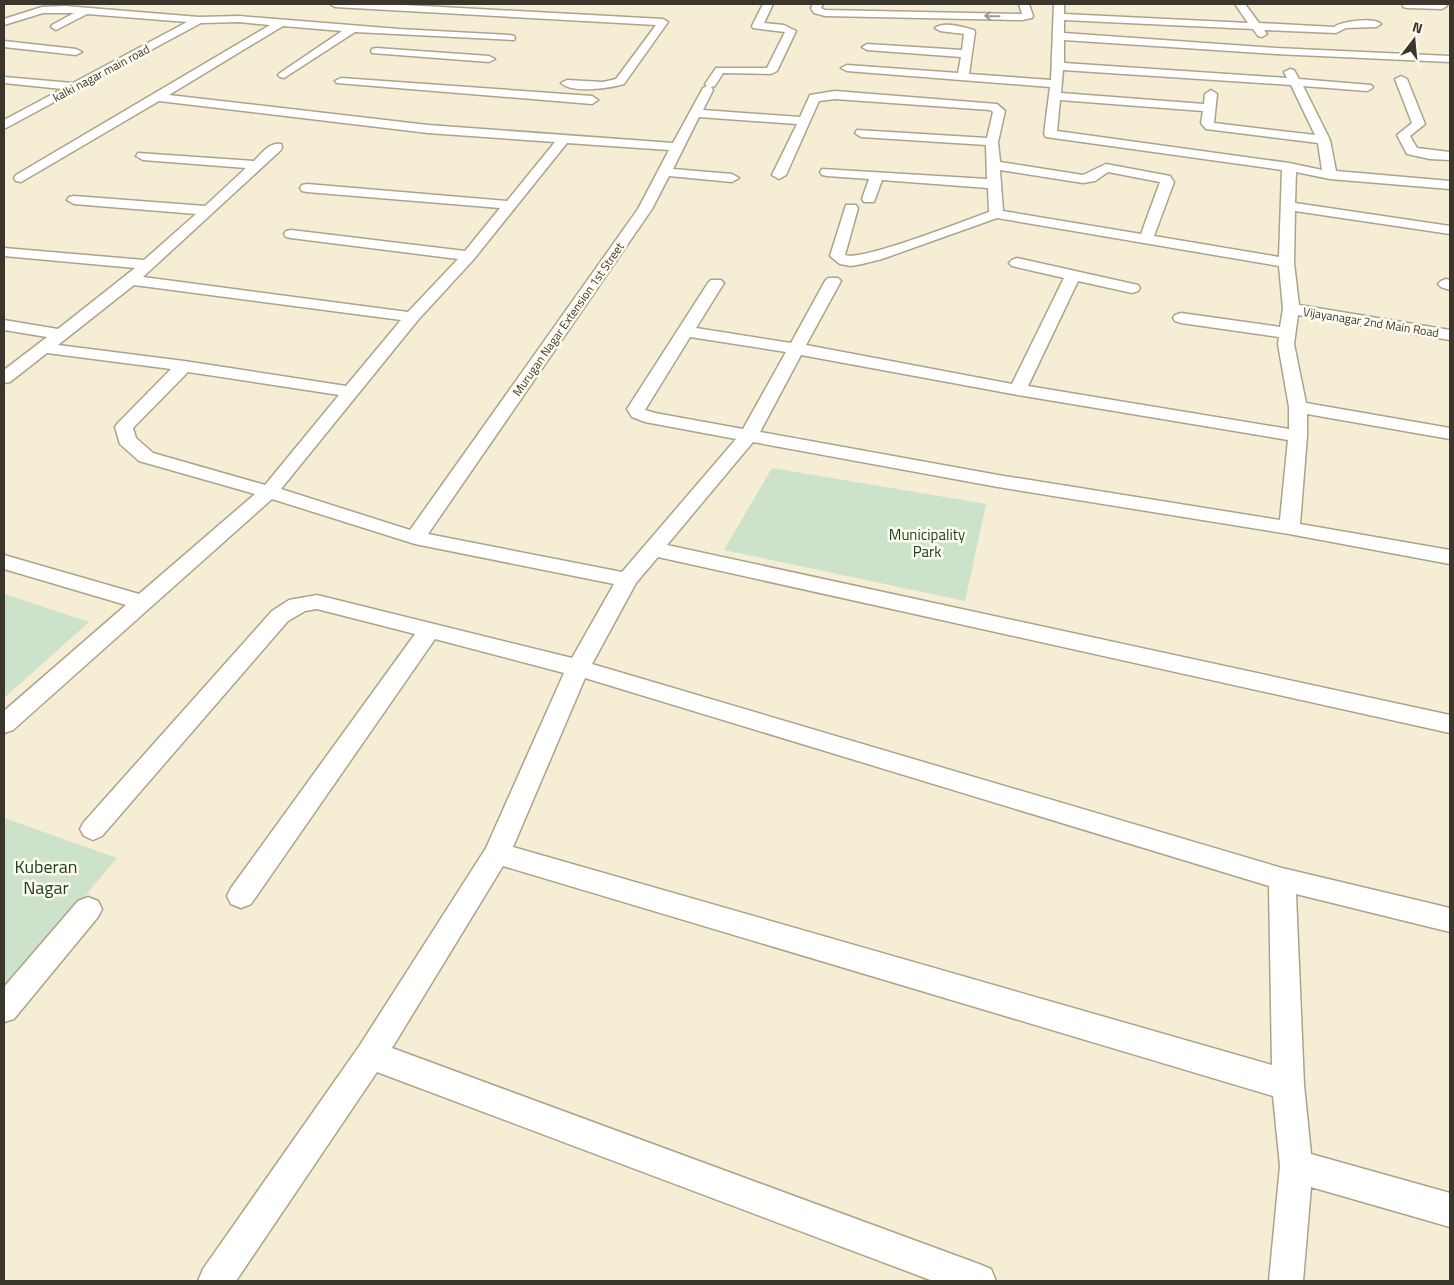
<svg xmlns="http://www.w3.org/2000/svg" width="1454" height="1285" viewBox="0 0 1454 1285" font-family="'Titillium Web',sans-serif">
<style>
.green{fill:#cce2ca}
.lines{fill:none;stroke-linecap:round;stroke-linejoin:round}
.street-casing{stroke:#aba38b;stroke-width:3}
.street{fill:#fff;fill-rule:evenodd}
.oneway{stroke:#9c9a96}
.labels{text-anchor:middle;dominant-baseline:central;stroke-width:5;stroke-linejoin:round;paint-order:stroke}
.far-street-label{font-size:12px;fill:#3a362c;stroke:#fefbf0}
.park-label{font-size:15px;fill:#1c421b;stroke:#fefbf0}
.near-park-label{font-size:18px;fill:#1c421b;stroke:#fefbf0}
</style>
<rect width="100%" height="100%" fill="#f5edd4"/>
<g class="green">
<polygon points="772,468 986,504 965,601 724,550"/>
<polygon points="4,594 89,622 4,698"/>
<polygon points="4,818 117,858 4,991"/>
</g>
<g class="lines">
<g class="street-casing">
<g id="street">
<path d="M330 4H386L663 19 668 22 624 84C610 88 572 94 561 83L567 80 603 82 616 79 656 25 335 7Z"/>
<path d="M763 4H773L764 23 784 25 796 31 777 71 771 74 723 73 715 86 711 87 713 90 703 110 800 117 810 95 835 91 997 104 1005 111 998 142 1000 162 1083 175 1106 164 1170 176 1174 182 1154 236 1279 257 1282 170 1046 137 1044 134 1050 87 847 71 841 68 847 65 958 73 961 57 867 50 862 47 867 44 962 50 964 34 940 31 935 28C944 21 963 27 974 30L975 32 969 74 1051 80 1054 4H1064V14L1248 23 1235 4H1245L1259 23 1334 27C1342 21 1374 17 1381 24L1376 27 1346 28 1336 33 1264 30 1267 34 1262 37 1258 36 1253 29 1064 20V33L1276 48 1450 56V62L1276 54 1064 40V63L1287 78 1284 72 1290 69 1294 70 1299 79 1371 85 1373 87 1371 89 1367 91 1303 86 1330 140 1336 171 1450 181V189L1330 179 1296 172 1295 203 1450 226V234L1295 211 1294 263 1299 305 1450 330V340L1298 315 1294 344 1306 403 1450 428V439L1307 414V436L1300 524 1450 550V564L1289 534 998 487 753 442 667 545 1450 715V733L658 557 636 583 592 664 1282 868 1450 908V932L1296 894 1304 1085 1311 1154 1450 1193V1227L1311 1187 1303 1281H1269L1280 1166 1273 1096 503 866 392 1048 979 1264 991 1269 996 1281H933L377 1072 236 1281H198L203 1269 360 1045 486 848 564 673 435 639 251 904 241 908 231 904 227 896 231 888 415 634 317 609 305 611 288 621 102 836 93 840 84 836 80 829 84 822 272 611 289 600 317 595 572 658 614 584 415 544 272 499 13 730 4 733V711L126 605 4 569V555L139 594 255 494 139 461 120 444 115 427 118 423 171 369 47 353 10 382 4 383V370L47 337 4 330V320L58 329 135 268 4 256V248L144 260 196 214 74 204 67 200 69 197 74 196 205 206 246 168 143 160 136 156 138 153 254 161C261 154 269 142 281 144L282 147 281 150 143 277 408 312 458 259 291 238 286 237 284 234 286 231 291 230 465 251 500 208 307 192 302 191 300 188 302 185 307 184 507 201 555 142 428 133 159 101 21 182 16 181 14 178 16 175 270 25 239 22 201 23 4 129V120L62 89 4 83V77L73 83 187 22 87 14 56 30 51 27 52 25 74 13H43L4 25V19L42 7 65 6 199 17 239 16 399 29 510 35 514 36 515 38 514 40 355 32 284 78 280 77 278 75 280 73 342 31 283 26 169 95 428 125 673 143 703 88 707 86 705 84 716 68H767L785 32 753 28 752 26ZM1063 70 1291 85 1315 135 1214 123 1217 94 1211 90 1205 94 1204 104 1061 93ZM835 99 990 110 993 112 987 138 857 130 855 133 861 137 986 145 987 179 822 169 820 172 822 175 827 176 869 179 862 199 864 202H874L882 180 988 188 989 212C966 220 861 262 845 255L858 208 856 205H846L830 256 840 264 851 266 862 264 882 259 997 218 1279 266 1283 309 1280 327 1181 313 1175 315 1173 318 1175 321 1181 323 1279 337 1278 344 1289 407V429L1028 386 1078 281 1132 293 1138 291 1140 288 1138 285 1017 258 1012 260 1009 263 1012 266 1064 278 1012 384 806 345 841 281 838 278H828L825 281 791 343 696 328 724 283 721 280H711L708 283 627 409 632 417 645 422 736 439 622 572 428 534 652 209 669 176 732 182 739 178 732 174 673 169 699 117 797 124 772 175 779 179 786 175 819 101ZM1060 100 1203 111 1201 123 1206 129 1318 143 1322 170 1289 163 1057 131ZM567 143 669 150 638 209 410 530 281 489 418 320 474 259ZM1000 170 1083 183 1095 181 1108 172 1160 182 1141 234 1003 211ZM134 285 401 320 346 386 184 361 58 345ZM690 337 786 352 743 429 655 413 645 410ZM801 355 1018 395 1288 440 1280 520 998 475 760 432ZM188 372 339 395 265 485 153 453 136 438 133 428ZM585 678 1269 886 1272 1065 513 847Z"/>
<polygon points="813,4 823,4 821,8 825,10 1022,14 1019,4 1029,4 1033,16 1032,18 1022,20 825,16 814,13 811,8"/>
<polygon points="1403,4 1445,4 1447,6 1442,9 1407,8 1403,7"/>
<polygon points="4,41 76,49 82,52 76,55 4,47"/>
<polygon points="376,48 489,56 495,59 489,62 372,53 371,51 372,49"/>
<polygon points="1401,76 1407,79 1425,124 1410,136 1417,148 1450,152 1450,160 1430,159 1407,154 1397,135 1412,123 1395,79"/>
<polygon points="341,78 592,96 598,100 592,104 337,83 335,81"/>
<polygon points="1446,279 1450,280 1450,290 1441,287 1438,284 1441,281"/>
<polygon points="88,897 98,901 102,909 98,917 14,1019 4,1022 4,987 78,901"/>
</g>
</g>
<use href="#street" class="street"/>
</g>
<defs><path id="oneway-shaft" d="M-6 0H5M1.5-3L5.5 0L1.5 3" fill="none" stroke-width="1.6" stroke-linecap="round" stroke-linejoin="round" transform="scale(1.25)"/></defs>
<use class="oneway" href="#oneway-shaft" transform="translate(992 16) rotate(-179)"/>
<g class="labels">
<g class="far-street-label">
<text transform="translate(101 73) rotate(-28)">kalki nagar main road</text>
<text transform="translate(568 319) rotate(-55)">Murugan Nagar Extension 1st Street</text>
<text transform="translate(1371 322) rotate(9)">Vijayanagar 2nd Main Road</text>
</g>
<g class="park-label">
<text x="927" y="534">Municipality<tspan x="927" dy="17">Park</tspan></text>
</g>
<g class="near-park-label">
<text x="46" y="866">Kuberan<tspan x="46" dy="21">Nagar</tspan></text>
</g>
</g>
<rect width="1454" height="1285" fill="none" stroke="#3a362c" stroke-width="10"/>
<g transform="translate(1414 40) rotate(16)" stroke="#fefbf0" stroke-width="4" paint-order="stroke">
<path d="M0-4L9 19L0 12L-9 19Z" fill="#3a362c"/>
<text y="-8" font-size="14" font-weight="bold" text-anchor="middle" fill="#3a362c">N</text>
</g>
</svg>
